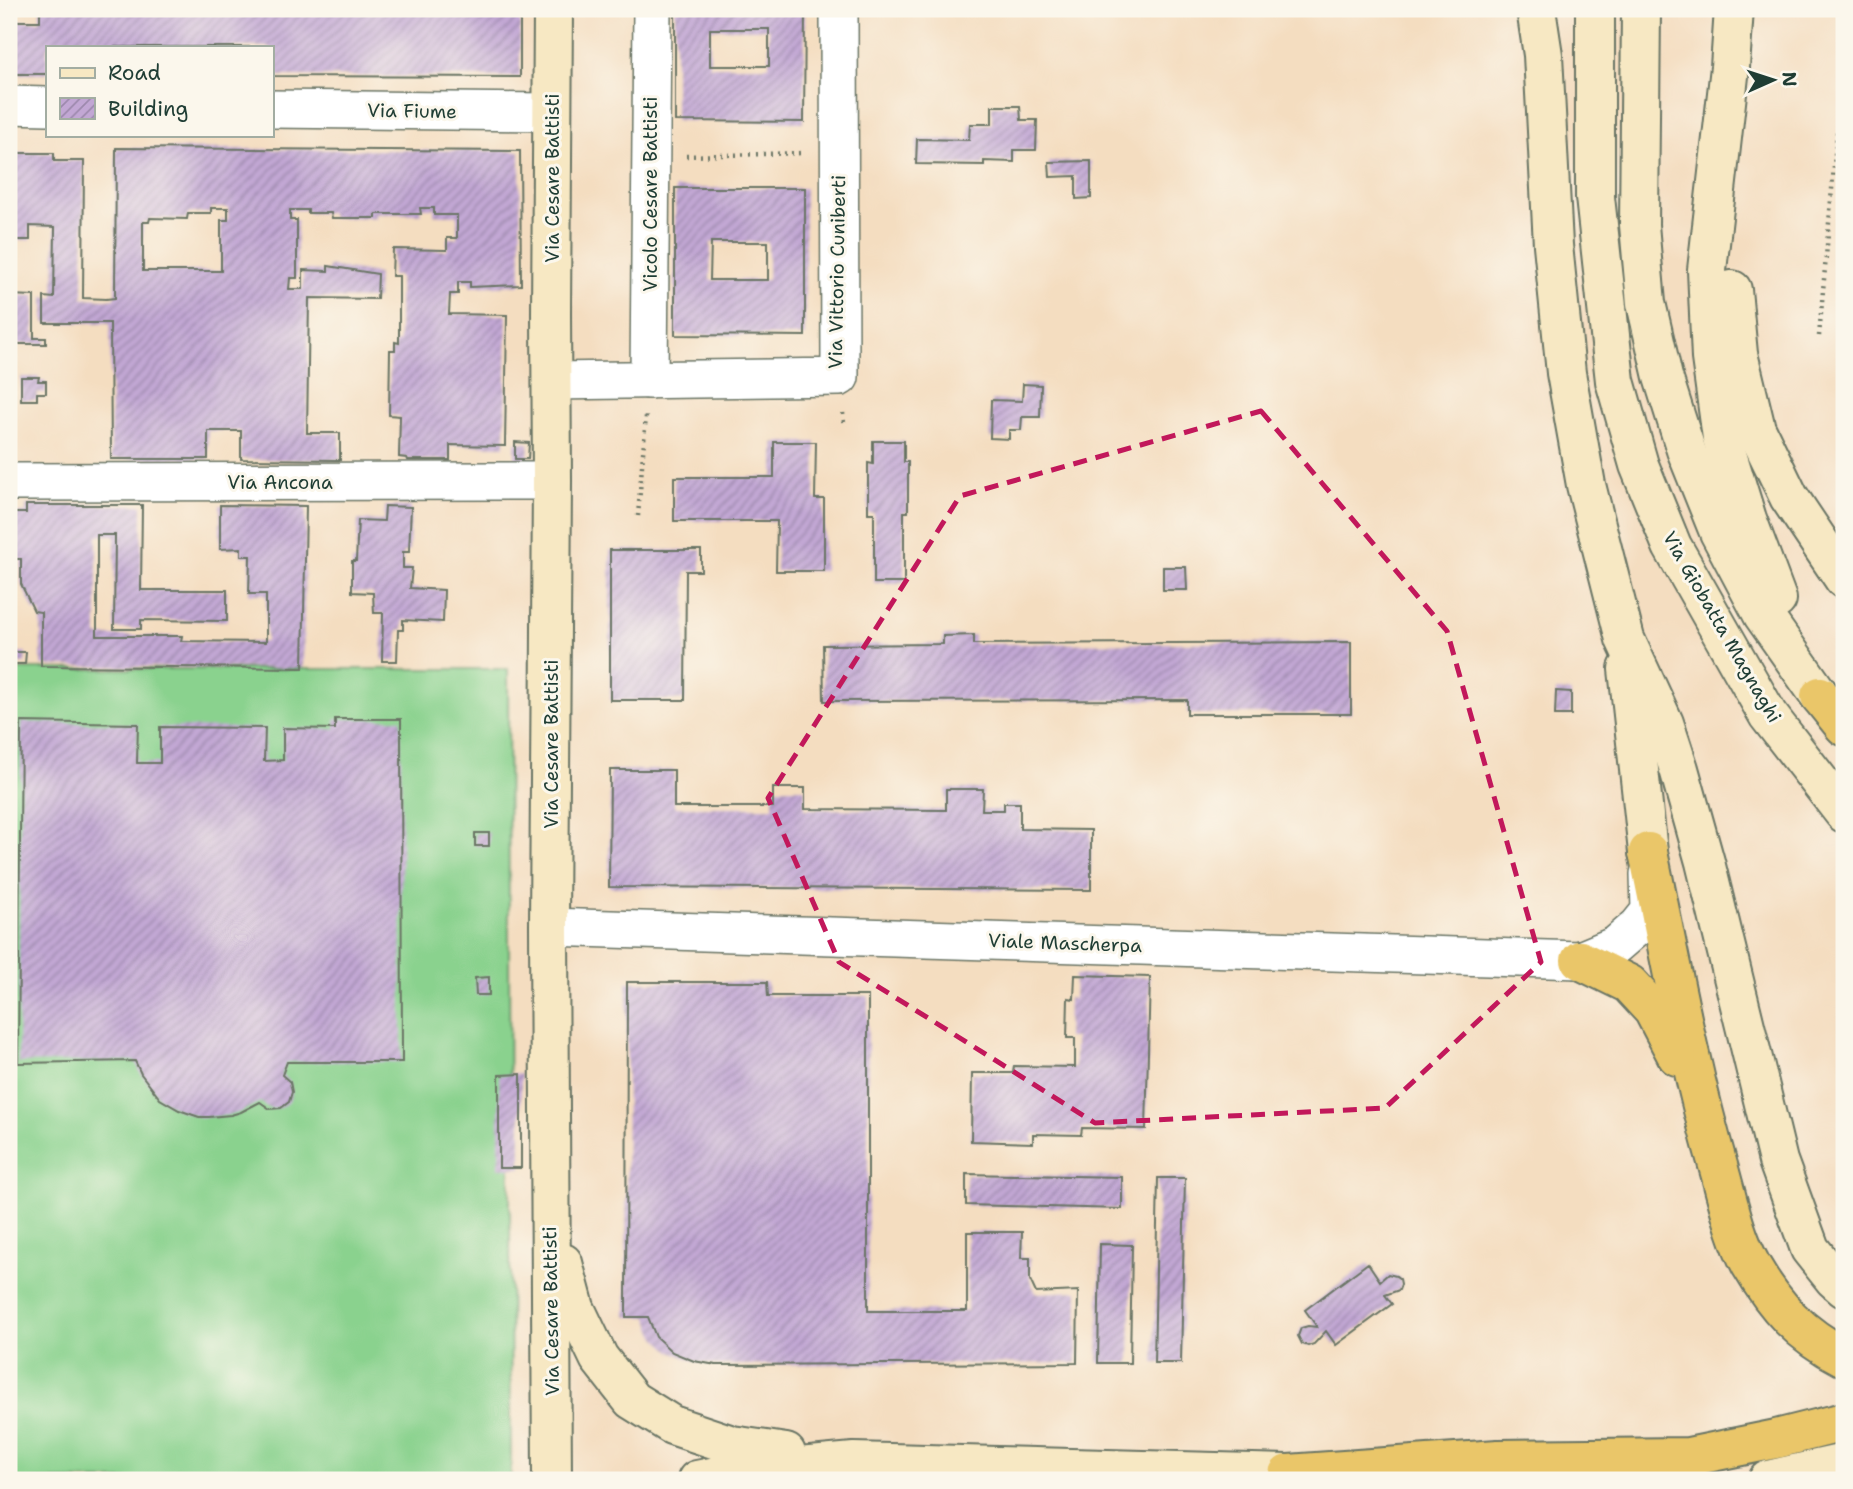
<svg xmlns="http://www.w3.org/2000/svg" width="1853" height="1489" viewBox="0 0 1853 1489" font-family="'Shantell Sans',sans-serif">
<style>
.garden{fill:#8ad28e;stroke:#548861;stroke-width:2}
.building{fill:url(#building-hatch);fill-rule:evenodd}
.lines{fill:none;stroke-linecap:round;stroke-linejoin:round}
.minor-casing{stroke:#6a7565;stroke-width:40}
.secondary-casing{stroke:#6a7565;stroke-width:42}
.trunk-casing{stroke:#6a7565;stroke-width:42}
.path{stroke:#6a7565;stroke-width:4.5;stroke-dasharray:2 5;stroke-linecap:butt}
.minor{stroke:#fff;stroke-width:37}
.secondary{stroke:#f7e8c3;stroke-width:38}
.trunk{stroke:#eac669;stroke-width:38}
.marked{fill:none;stroke:#c2185b;stroke-width:5;stroke-dasharray:14 9;stroke-linejoin:round}
.labels{text-anchor:middle;dominant-baseline:central;stroke-width:6;stroke-linejoin:round;paint-order:stroke}
.street-label{font-size:19px;fill:#1f3d34;stroke:#fbf7ec}
</style>
<defs>
<pattern id="building-hatch" width="6" height="6" patternUnits="userSpaceOnUse" patternTransform="scale(1.75)"><rect width="6" height="6" fill="#c2a7d4"/><path d="M-1 1l2-2M0 6l6-6M5 7l2-2" fill="none" stroke="#9d89ad"/></pattern>
</defs>
<rect width="100%" height="100%" fill="#fbf7ec"/>
<filter id="ink" filterUnits="userSpaceOnUse"><feTurbulence type="fractalNoise" baseFrequency=".0143" numOctaves="2"/><feDisplacementMap in="SourceGraphic" scale="14" xChannelSelector="R" yChannelSelector="G"/><feConvolveMatrix kernelMatrix="1 2 1 2 8 2 1 2 1" color-interpolation-filters="sRGB"/></filter>
<filter id="wash" filterUnits="userSpaceOnUse"><feTurbulence type="fractalNoise" baseFrequency=".00686" numOctaves="4" result="noise"/><feDisplacementMap in="SourceGraphic" scale="28" xChannelSelector="R" yChannelSelector="G"/><feGaussianBlur stdDeviation="1.57" result="paint"/><feColorMatrix in="noise" values="0 0 0 0 0 0 0 0 0 0 0 0 0 0 0 0 0 1.4 0 .05"/><feComposite in="paint" operator="in"/></filter>
<g filter="url(#wash)">
<rect width="100%" height="100%" fill="#f4ddc0"/>
<polygon class="garden" points="9,669 508,669 511,1480 9,1480"/>
<g id="blocks">
<g class="building">
<polygon points="40,9 520,9 520,77 271,76 271,47 47,47 47,74 9,74 9,21 40,21"/>
<path d="M675 9H805L804 122 675 121ZM710 29H769V66H710Z"/>
<polygon points="992,106 1020,106 1021,120 1037,120 1036,150 1014,150 1014,162 984,161 984,165 916,164 917,139 969,140 970,124 992,124"/>
<path d="M116 148 520 151 521 285 470 287V282H458V294H450L449 314 507 315 505 446 450 445V460H408L407 458 399 457 400 416 389 415 390 350H395V342L399 343V276H392L393 249 447 250V238H457V215H434V208H420L421 214H376V218H332L331 213H308V210H290V220H297V278H290L289 289H303V270L328 271V266L378 274 377 299 309 298 307 433H340V460L241 459V431H208V459H111L110 323H44V297L54 298 55 227 30 226V240H9V153H54V161H84L83 298 106 299 115 298ZM211 208H228V220H221V271H143V222H149L150 218 187 219 188 213H211Z"/>
<polygon points="1091,161 1091,198 1076,199 1076,176 1050,177 1049,162"/>
<path d="M675 188H805V336L675 335ZM711 242H768V280H710Z"/>
<polygon points="9,295 34,296 34,338 46,338 46,344 9,344"/>
<polygon points="21,377 39,377 38,381 46,381 46,393 37,393 37,400 21,400"/>
<polygon points="1023,384 1041,385 1040,417 1022,417 1021,430 1009,430 1009,439 990,438 991,400 1022,401"/>
<polygon points="873,441 904,441 904,462 908,462 908,512 904,512 904,583 874,583 874,513 868,513 868,463 873,464"/>
<polygon points="515,442 529,443 528,459 515,459"/>
<polygon points="774,442 816,442 815,499 824,499 824,571 776,571 777,521 674,521 674,477 774,477"/>
<polygon points="26,505 142,505 141,590 227,590 227,621 141,620 141,629 114,629 115,535 97,535 97,636 182,636 181,641 266,642 266,594 249,594 250,556 241,556 241,548 220,549 220,505 306,506 303,668 41,666 41,612 34,611 21,584 21,559 12,559 12,513 26,513"/>
<polygon points="385,506 411,507 409,552 403,552 403,568 412,568 410,588 444,590 443,622 403,620 403,630 398,630 397,661 382,661 383,613 374,613 373,593 352,592 352,561 356,561 358,520 384,521"/>
<polygon points="610,550 701,550 701,571 686,571 685,700 610,700"/>
<polygon points="1163,567 1186,567 1187,590 1163,590"/>
<polygon points="974,635 974,644 1351,642 1351,714 1187,714 1187,700 824,701 823,645 943,644 943,636"/>
<polygon points="9,652 26,652 25,664 9,664"/>
<polygon points="1556,691 1571,692 1571,715 1555,715"/>
<polygon points="335,719 401,719 402,1062 287,1062 282,1075 290,1082 292,1092 289,1102 281,1108 270,1109 260,1102 241,1112 231,1115 209,1117 199,1117 179,1110 160,1099 141,1074 135,1061 18,1063 21,722 138,724 137,763 160,763 160,727 265,728 264,761 283,760 283,728 335,729"/>
<polygon points="610,770 674,770 674,807 773,807 773,788 805,788 805,809 946,810 946,789 983,789 982,810 1004,810 1004,803 1020,803 1020,829 1091,830 1091,890 609,887"/>
<rect x="475" y="833" width="14" height="13"/>
<polygon points="1075,975 1150,977 1146,1129 1082,1128 1081,1135 1033,1134 1033,1143 971,1141 972,1073 1013,1073 1014,1066 1075,1067 1075,1038 1067,1038 1068,998 1074,999"/>
<polygon points="489,977 489,995 476,995 475,978"/>
<polygon points="627,982 767,982 768,996 868,996 868,1311 967,1311 967,1232 1022,1232 1021,1258 1030,1258 1030,1280 1036,1293 1078,1291 1077,1363 716,1365 694,1361 672,1352 656,1337 648,1317 626,1317"/>
<polygon points="521,1074 521,1168 499,1168 499,1075"/>
<polygon points="966,1174 1122,1177 1122,1209 966,1205"/>
<polygon points="1158,1178 1185,1178 1181,1363 1154,1363"/>
<polygon points="1100,1244 1132,1245 1130,1363 1098,1363"/>
<polygon points="1368,1263 1380,1281 1388,1274 1396,1276 1400,1279 1401,1284 1399,1290 1385,1295 1392,1304 1336,1345 1326,1331 1314,1344 1308,1346 1302,1344 1298,1336 1301,1328 1308,1326 1317,1327 1305,1310"/>
</g>
</g>
</g>
<g filter="url(#ink)">
<use href="#blocks" fill-opacity="0" stroke="#6a7565" stroke-width="2"/>
<g class="lines">
<g class="minor-casing">
<g id="minor">
<polyline points="9,105 47,106"/>
<polyline points="271,109 552,112"/>
<polyline points="649,380 652,9"/>
<polyline points="552,381 840,377 839,9"/>
<polyline points="9,482 552,481"/>
<polyline points="549,927 1580,960 1616,945 1638,926 1650,911 1649,874"/>
</g>
</g>
<g class="secondary-casing">
<g id="secondary">
<polyline points="1536,9 1543,55 1553,245 1566,373 1586,485 1625,639 1664,723 1679,769 1705,862 1778,1161 1810,1249 1834,1279 1844,1288"/>
<polyline points="1595,9 1595,197 1615,381 1639,465 1672,546 1768,715 1844,813"/>
<polyline points="1641,9 1639,225 1646,303 1663,377 1686,450 1719,532 1763,615 1820,696"/>
<polyline points="1734,9 1730,67 1707,270 1711,358 1722,438 1747,519 1777,599"/>
<polyline points="1732,290 1738,354 1756,429 1789,497 1844,579"/>
<polyline points="1628,669 1648,852"/>
<polyline points="563,1263 575,1308 599,1358 632,1400 672,1425 732,1445 786,1453"/>
<polyline points="552,1480 549,927 552,481 551,314 553,9"/>
<polyline points="697,1480 732,1473 854,1462 1288,1474 1320,1477"/>
<polyline points="1768,1480 1844,1463"/>
</g>
</g>
<g class="trunk-casing">
<g id="trunk">
<polyline points="1820,696 1844,726"/>
<path d="M1648 852C1670 958 1689 1066 1719 1169 1728 1201 1735 1236 1751 1265 1776 1308 1800 1334 1844 1357"/>
<polyline points="1580,960 1629,984 1653,1010 1677,1056"/>
<polyline points="1288,1474 1498,1459 1688,1457 1776,1439 1844,1422"/>
</g>
</g>
<g class="path">
<polyline points="686,156 803,153"/>
<polyline points="1819,336 1844,53"/>
<polyline points="843,413 844,423"/>
<polyline points="638,516 646,416"/>
</g>
<use href="#minor" class="minor"/>
<use href="#secondary" class="secondary"/>
<use href="#trunk" class="trunk"/>
</g>
</g>
<path class="marked" d="M1261 411 1447 631 1541 962 1385 1108 1095 1123 839 962 768 798 960 496Z"/>
<g class="labels">
<g class="street-label">
<text transform="translate(412 111) rotate(1)">Via Fiume</text>
<text transform="translate(552 178) rotate(-90)">Via Cesare Battisti</text>
<text transform="translate(650 194) rotate(-90)">Vicolo Cesare Battisti</text>
<text transform="translate(837 272) rotate(-89)">Via Vittorio Cuniberti</text>
<text x="280" y="482">Via Ancona</text>
<text transform="translate(1722 627) rotate(60)">Via Giobatta Magnaghi</text>
<text transform="translate(551 744) rotate(-90)">Via Cesare Battisti</text>
<text transform="translate(1065 943) rotate(2)">Viale Mascherpa</text>
<text transform="translate(551 1311) rotate(-91)">Via Cesare Battisti</text>
</g>
</g>
<rect width="1853" height="1489" fill="none" stroke="#fbf7ec" stroke-width="35"/>
<rect x="46" y="46" width="228" height="91" fill="#fbf7ec" stroke="#a3ada2" stroke-width="2"/>
<rect x="60" y="68" width="35" height="10" fill="#f7e8c3" stroke="#a3ada2" stroke-width="2"/>
<text x="108" y="80" font-size="21" fill="#1f3d34">Road</text>
<rect x="60" y="98" width="35" height="21" fill="url(#building-hatch)" stroke="#a3ada2" stroke-width="2"/>
<text x="108" y="116" font-size="21" fill="#1f3d34">Building</text>
<g transform="translate(1773 80) rotate(87)" stroke="#fbf7ec" stroke-width="5" paint-order="stroke">
<path d="M0-5L12 26L0 18L-12 26Z" fill="#1f3d34"/>
<text y="-10" font-size="19" font-weight="bold" text-anchor="middle" fill="#1f3d34">N</text>
</g>
</svg>
